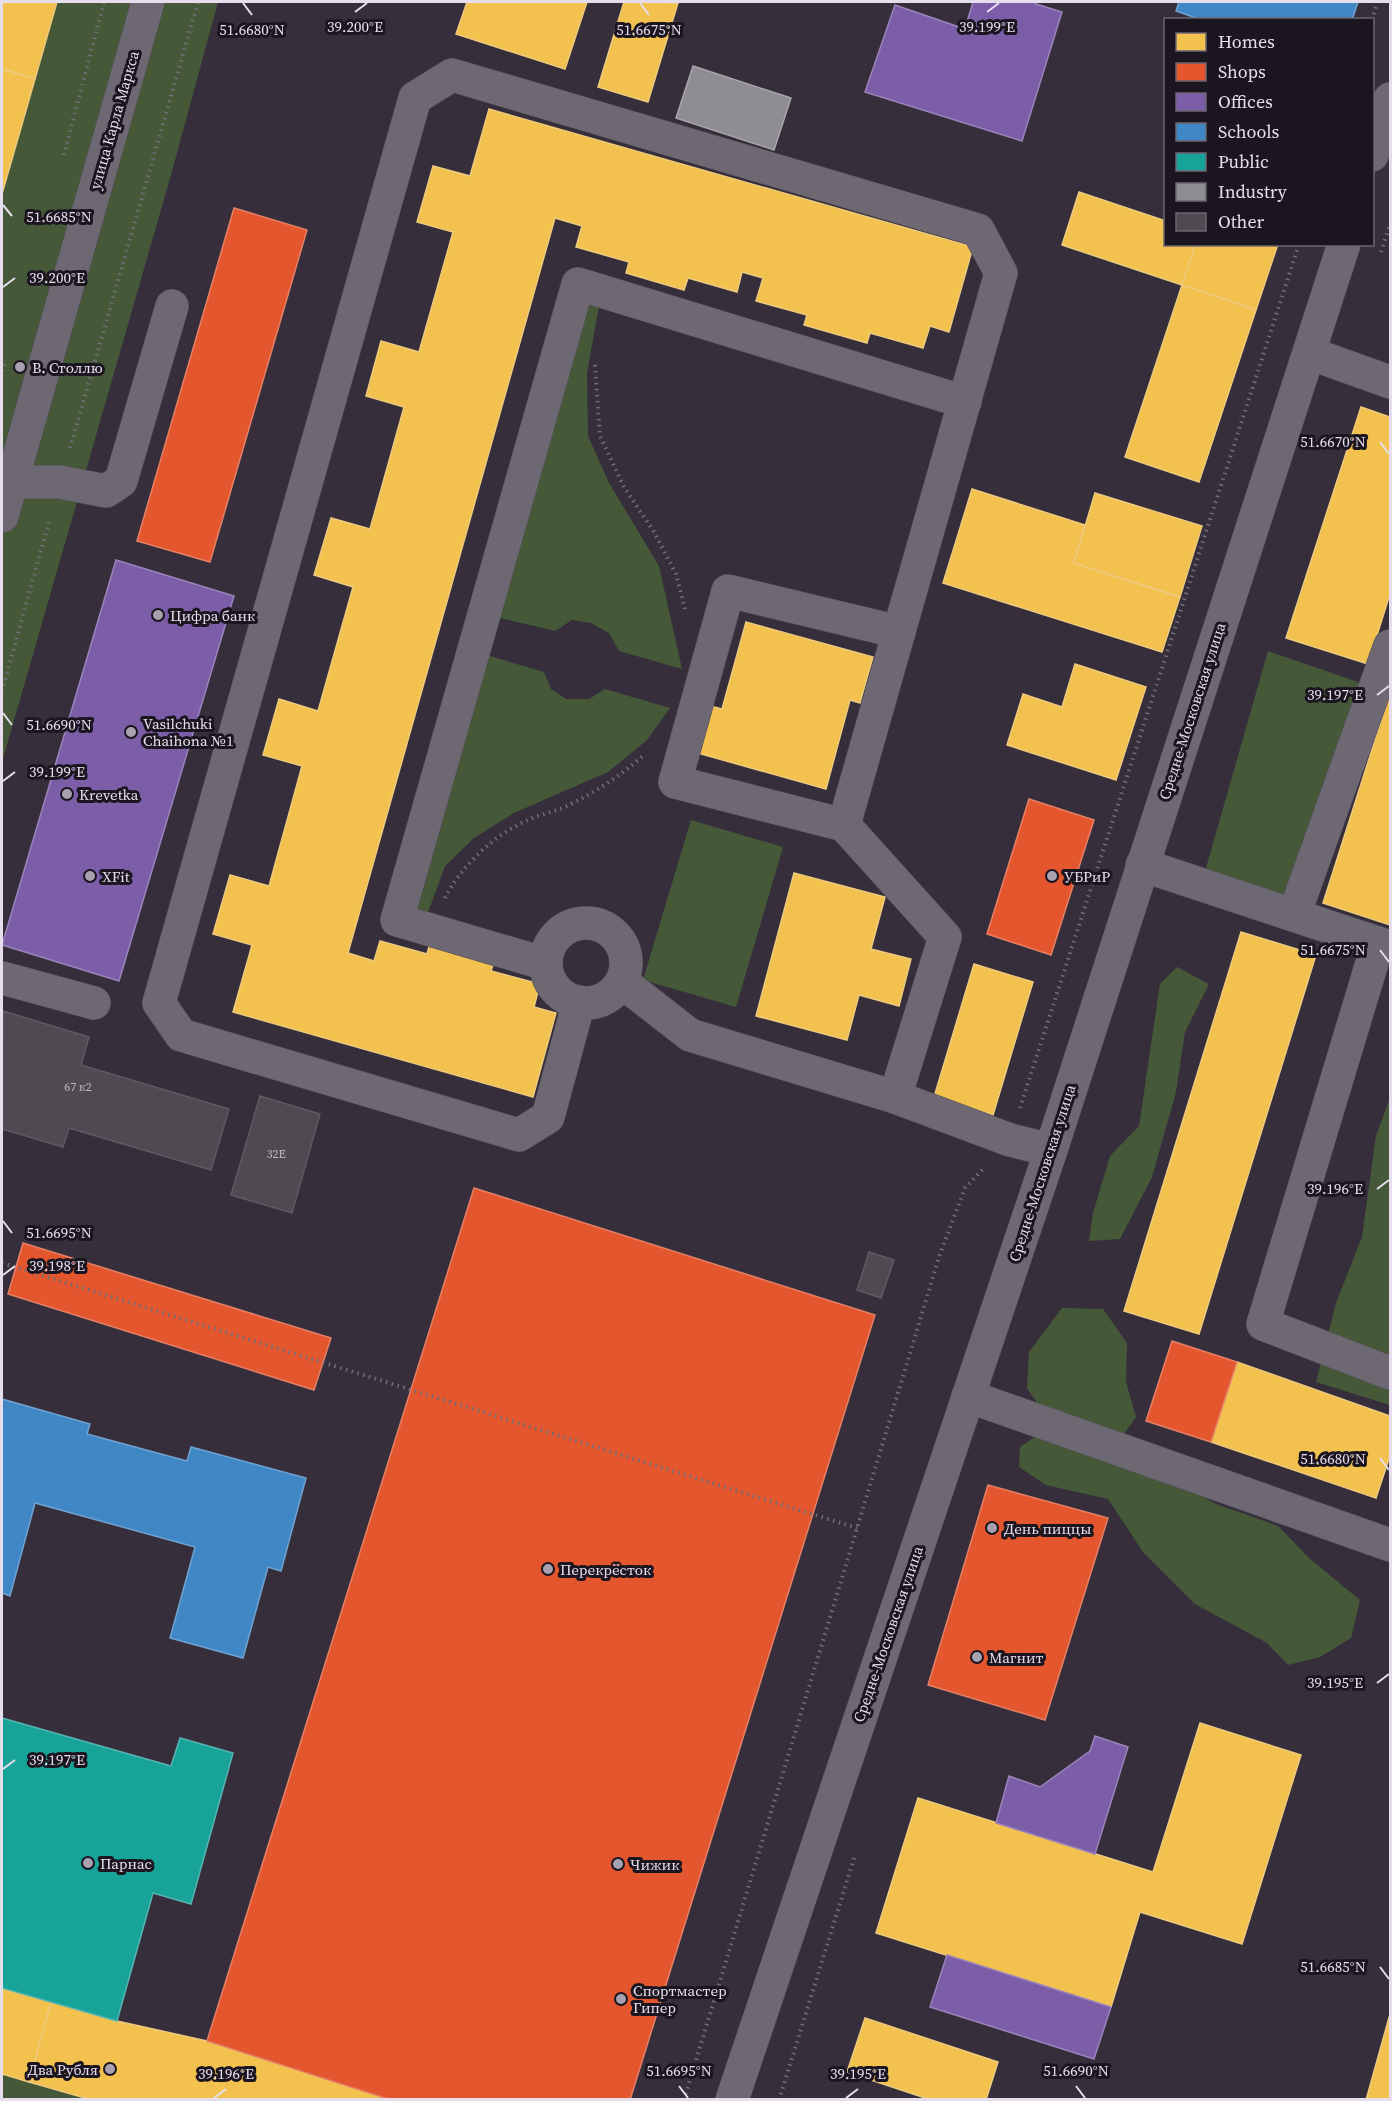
<svg xmlns="http://www.w3.org/2000/svg" width="1392" height="2101" viewBox="0 0 1392 2101" font-family="'Source Serif 4',serif">
<style>
.green{fill:#455939}
.homes{fill:#f2c14e;stroke:#eeca7e;stroke-width:1.5}
.shops{fill:#e4572e;stroke:#e58067;stroke-width:1.5}
.offices{fill:#7b5ea7;stroke:#9b84bc;stroke-width:1.5}
.schools{fill:#3f88c5;stroke:#71a2d1;stroke-width:1.5}
.public{fill:#17a398;stroke:#55b5b2;stroke-width:1.5}
.industry{fill:#8d8d92;stroke:#a8a5ad;stroke-width:1.5}
.building{fill:#514952;stroke:#605862;stroke-width:1.5}
.lines{fill:none;stroke-linecap:round;stroke-linejoin:round}
.minor-casing{stroke:#524c56;stroke-width:34}
.path{stroke:#726e76;stroke-width:4;stroke-dasharray:1.5 4.5;stroke-linecap:butt}
.minor{stroke:#6d6872;stroke-width:33}
.ticks{fill:none;stroke:#e6deed;stroke-width:2}
.poi-dot{fill:#a8a1af;stroke:#1b1520;stroke-width:2}
.labels{text-anchor:middle;dominant-baseline:central;stroke-width:6;stroke-linejoin:round;paint-order:stroke}
.number-label{font-size:12px;fill:#c1b9c6}
.street-label{font-size:15px;fill:#e6deed;stroke:#1b1520}
.poi-label{font-size:15px;fill:#e6deed;stroke:#1b1520;text-anchor:start}
.ticks-label{font-size:15px;text-anchor:middle;fill:#e6deed;stroke:#1b1520;stroke-width:6;stroke-linejoin:round;paint-order:stroke}
</style>
<rect width="100%" height="100%" fill="#362f3b"/>
<g class="green">
<polygon points="57,2 218,2 171,175 2,762 2,194"/>
<polygon points="584,302 599,306 587,373 588,436 609,483 659,566 682,669 619,651 609,633 591,623 572,620 555,631 496,617"/>
<polygon points="1268,651 1361,683 1288,901 1236,889 1206,868"/>
<polygon points="483,654 544,672 551,689 566,699 589,699 605,689 670,708 647,740 608,772 514,813 474,838 445,866 427,915 406,910"/>
<polygon points="691,820 783,847 736,1007 643,980"/>
<polygon points="1177,967 1209,984 1185,1032 1176,1092 1152,1177 1120,1239 1089,1241 1093,1213 1110,1156 1139,1126 1160,984"/>
<polygon points="1390,1098 1390,1405 1316,1382 1336,1303 1362,1237 1376,1136"/>
<polygon points="1062,1308 1103,1309 1127,1343 1126,1382 1136,1417 1124,1434 1042,1410 1027,1388 1029,1352"/>
<polygon points="1041,1433 1168,1476 1216,1504 1278,1526 1309,1558 1360,1600 1351,1638 1320,1657 1288,1665 1267,1643 1195,1604 1143,1552 1108,1499 1046,1485 1019,1467 1020,1447"/>
<polygon points="2,2074 92,2099 2,2099"/>
</g>
<g class="homes">
<polygon points="2,2 57,2 35,79 2,69"/>
<polygon points="467,2 587,2 565,69 456,34"/>
<polygon points="624,2 678,3 648,102 598,87"/>
<polygon points="2,69 35,79 2,194"/>
<polygon points="489,109 973,247 949,332 930,326 923,348 870,333 867,343 804,325 807,315 756,301 763,278 742,272 737,292 688,278 684,290 626,273 629,262 576,247 582,226 555,218 348,953 374,961 380,941 427,954 431,940 495,958 491,971 540,984 534,1007 556,1013 533,1097 233,1012 252,945 213,934 230,875 269,886 302,766 263,755 279,699 318,711 353,587 314,575 331,518 370,529 404,407 366,396 381,341 419,352 453,232 417,222 433,166 470,176"/>
<polygon points="1079,192 1166,221 1166,244 1196,244 1182,285 1062,245"/>
<polygon points="1196,244 1278,244 1256,310 1182,285"/>
<polygon points="1182,285 1256,310 1199,482 1125,457"/>
<polygon points="1361,407 1390,417 1390,594 1368,664 1286,638"/>
<polygon points="972,489 1085,525 1074,563 1180,597 1162,652 943,583"/>
<polygon points="1095,493 1202,526 1180,597 1074,563"/>
<polygon points="746,622 873,657 860,703 850,700 826,789 694,752 706,705 722,709"/>
<polygon points="1075,664 1146,687 1116,780 1007,745 1023,694 1062,707"/>
<polygon points="1390,693 1390,925 1323,903"/>
<polygon points="794,873 885,897 871,949 911,959 899,1006 859,995 847,1040 756,1016"/>
<polygon points="1241,932 1316,955 1199,1334 1124,1311"/>
<polygon points="974,964 1033,982 993,1115 934,1097"/>
<polygon points="1237,1362 1390,1416 1390,1456 1376,1498 1211,1442"/>
<polygon points="1200,1723 1301,1755 1242,1944 1140,1912 1111,2007 876,1933 918,1798 1153,1872"/>
<polygon points="2,1988 51,2002 29,2082 2,2074"/>
<polygon points="51,2002 117,2021 207,2041 391,2100 92,2100 29,2082"/>
<polygon points="1390,2014 1390,2100 1366,2100"/>
<polygon points="865,2018 998,2062 986,2100 931,2100 847,2072"/>
</g>
<g class="shops">
<polygon points="234,208 307,230 210,562 137,541"/>
<polygon points="1029,799 1094,820 1051,955 987,934"/>
<polygon points="474,1188 875,1315 630,2100 391,2100 207,2041"/>
<polygon points="23,1243 331,1338 314,1390 8,1294"/>
<polygon points="1172,1341 1237,1362 1211,1442 1146,1421"/>
<polygon points="988,1485 1108,1518 1045,1720 928,1685"/>
</g>
<g class="offices">
<polygon points="973,2 1037,2 1036,4 1062,12 1022,141 865,92 895,5 965,29"/>
<polygon points="116,560 234,596 119,981 2,945"/>
<polygon points="1095,1736 1128,1747 1095,1854 996,1823 1009,1776 1040,1787 1090,1751"/>
<polygon points="947,1955 1111,2007 1094,2059 930,2007"/>
</g>
<g class="schools">
<polygon points="1179,2 1358,2 1352,20 1202,20 1176,11"/>
<polygon points="2,1399 90,1424 87,1434 187,1461 191,1447 306,1478 281,1571 268,1567 243,1658 170,1638 195,1547 35,1503 10,1596 2,1593"/>
</g>
<polygon class="public" points="2,1718 171,1766 180,1738 233,1753 191,1904 153,1893 117,2021 2,1988"/>
<polygon class="industry" points="693,66 791,98 774,150 676,118"/>
<g class="building">
<polygon points="3,1011 89,1037 81,1065 229,1109 211,1170 69,1128 63,1147 2,1129"/>
<polygon points="260,1096 320,1114 292,1213 231,1195"/>
<polygon points="869,1252 894,1260 881,1298 857,1290"/>
</g>
<g class="lines">
<g class="minor-casing">
<g id="minor">
<polyline points="1372,155 1390,99"/>
<polyline points="1309,353 1390,382"/>
<polyline points="11,482 60,482 106,491 121,481 172,306"/>
<polyline points="2,516 148,2"/>
<polyline points="844,825 675,782 728,591 899,632"/>
<polyline points="1142,865 1390,947"/>
<polyline points="1294,915 1390,646"/>
<circle cx="586" cy="963" r="40"/>
<polyline points="1378,943 1263,1324 1390,1373"/>
<polyline points="546,964 397,920 578,284 965,402"/>
<polyline points="2,978 94,1003"/>
<polyline points="622,982 690,1035 895,1097 1010,1140 1051,1150"/>
<polyline points="579,1002 548,1117 519,1135 181,1035 159,1003 415,98 452,75 978,230 1001,273 844,825 945,937 895,1097"/>
<polyline points="968,1396 1390,1545"/>
<polyline points="732,2100 1051,1150 1344,244"/>
</g>
</g>
<g class="path">
<polyline points="1372,20 1377,2"/>
<polyline points="64,155 104,2"/>
<polyline points="1381,252 1390,224"/>
<polyline points="595,365 600,436 624,487 654,532 676,574 685,609"/>
<polyline points="2,371 6,361"/>
<polyline points="70,448 198,2"/>
<polyline points="2,691 50,518"/>
<path d="M445 898C461 866 495 834 528 820 542 814 558 811 571 804 599 790 621 775 644 755"/>
<polyline points="1020,1108 1299,244"/>
<polyline points="2,1263 857,1528"/>
<polyline points="684,2100 940,1254 965,1188 983,1169"/>
<polyline points="779,2100 855,1855"/>
</g>
<use href="#minor" class="minor"/>
</g>
<path class="ticks" d="M243 3 252 15M640 3 649 15M355 12 367 3M987 12 999 3M3 205 12 216M3 287 15 278M1380 442 1389 454M1377 695 1389 686M3 713 12 725M3 781 15 772M1380 950 1389 962M1377 1189 1389 1180M3 1221 12 1233M3 1275 15 1266M1380 1458 1389 1470M1377 1683 1389 1674M3 1769 15 1760M1380 1967 1389 1979M679 2086 688 2098M1076 2086 1085 2098M214 2098 226 2089M846 2098 858 2089"/>
<g class="poi-dot">
<circle cx="20" cy="367" r="6"/>
<circle cx="158" cy="615" r="6"/>
<circle cx="131" cy="732" r="6"/>
<circle cx="67" cy="794" r="6"/>
<circle cx="90" cy="876" r="6"/>
<circle cx="1052" cy="876" r="6"/>
<circle cx="992" cy="1528" r="6"/>
<circle cx="548" cy="1569" r="6"/>
<circle cx="977" cy="1657" r="6"/>
<circle cx="88" cy="1863" r="6"/>
<circle cx="618" cy="1864" r="6"/>
<circle cx="621" cy="1999" r="6"/>
<circle cx="110" cy="2069" r="6"/>
</g>
<g class="labels">
<g class="number-label">
<text x="78" y="1087">67 к2</text>
<text x="276" y="1154">32Е</text>
</g>
<g class="street-label">
<text transform="translate(114 120) rotate(-74)">улица Карла Маркса</text>
<text transform="translate(1192 711) rotate(-72)">Средне-Московская улица</text>
<text transform="translate(1042 1173) rotate(-72)">Средне-Московская улица</text>
<text transform="translate(888 1634) rotate(-71)">Средне-Московская улица</text>
</g>
<g class="poi-label">
<text x="32" y="367">В. Столлю</text>
<text x="170" y="615">Цифра банк</text>
<text x="143" y="723">Vasilchuki<tspan x="143" dy="17">Chaihona №1</tspan></text>
<text x="79" y="794">Krevetka</text>
<text x="102" y="876">XFit</text>
<text x="1064" y="876">УБРиР</text>
<text x="1004" y="1528">День пиццы</text>
<text x="560" y="1569">Перекрёсток</text>
<text x="989" y="1657">Магнит</text>
<text x="100" y="1863">Парнас</text>
<text x="630" y="1864">Чижик</text>
<text x="633" y="1990">Спортмастер<tspan x="633" dy="17">Гипер</tspan></text>
<text x="98" y="2069" text-anchor="end">Два Рубля</text>
</g>
</g>
<g class="ticks-label">
<text x="355" y="32">39.200°E</text>
<text x="987" y="32">39.199°E</text>
<text x="252" y="35">51.6680°N</text>
<text x="649" y="35">51.6675°N</text>
<text x="59" y="222">51.6685°N</text>
<text x="57" y="283">39.200°E</text>
<text x="1333" y="447">51.6670°N</text>
<text x="1335" y="700">39.197°E</text>
<text x="59" y="730">51.6690°N</text>
<text x="57" y="777">39.199°E</text>
<text x="1333" y="955">51.6675°N</text>
<text x="1335" y="1194">39.196°E</text>
<text x="59" y="1238">51.6695°N</text>
<text x="57" y="1271">39.198°E</text>
<text x="1333" y="1464">51.6680°N</text>
<text x="1335" y="1688">39.195°E</text>
<text x="57" y="1765">39.197°E</text>
<text x="1333" y="1972">51.6685°N</text>
<text x="679" y="2076">51.6695°N</text>
<text x="1076" y="2076">51.6690°N</text>
<text x="226" y="2079">39.196°E</text>
<text x="858" y="2079">39.195°E</text>
</g>
<rect width="1392" height="2101" fill="none" stroke="#e6deed" stroke-width="6"/>
<rect x="1164" y="18" width="210" height="228" fill="#1b1520" stroke="#6c6572" stroke-width="1.5"/>
<rect x="1176" y="33" width="30" height="18" fill="#f2c14e" stroke="#6c6572" stroke-width="1.5"/>
<text x="1218" y="48" font-size="18" fill="#e6deed">Homes</text>
<rect x="1176" y="63" width="30" height="18" fill="#e4572e" stroke="#6c6572" stroke-width="1.5"/>
<text x="1218" y="78" font-size="18" fill="#e6deed">Shops</text>
<rect x="1176" y="93" width="30" height="18" fill="#7b5ea7" stroke="#6c6572" stroke-width="1.5"/>
<text x="1218" y="108" font-size="18" fill="#e6deed">Offices</text>
<rect x="1176" y="123" width="30" height="18" fill="#3f88c5" stroke="#6c6572" stroke-width="1.5"/>
<text x="1218" y="138" font-size="18" fill="#e6deed">Schools</text>
<rect x="1176" y="153" width="30" height="18" fill="#17a398" stroke="#6c6572" stroke-width="1.5"/>
<text x="1218" y="168" font-size="18" fill="#e6deed">Public</text>
<rect x="1176" y="183" width="30" height="18" fill="#8d8d92" stroke="#6c6572" stroke-width="1.5"/>
<text x="1218" y="198" font-size="18" fill="#e6deed">Industry</text>
<rect x="1176" y="213" width="30" height="18" fill="#514952" stroke="#6c6572" stroke-width="1.5"/>
<text x="1218" y="228" font-size="18" fill="#e6deed">Other</text>
</svg>
